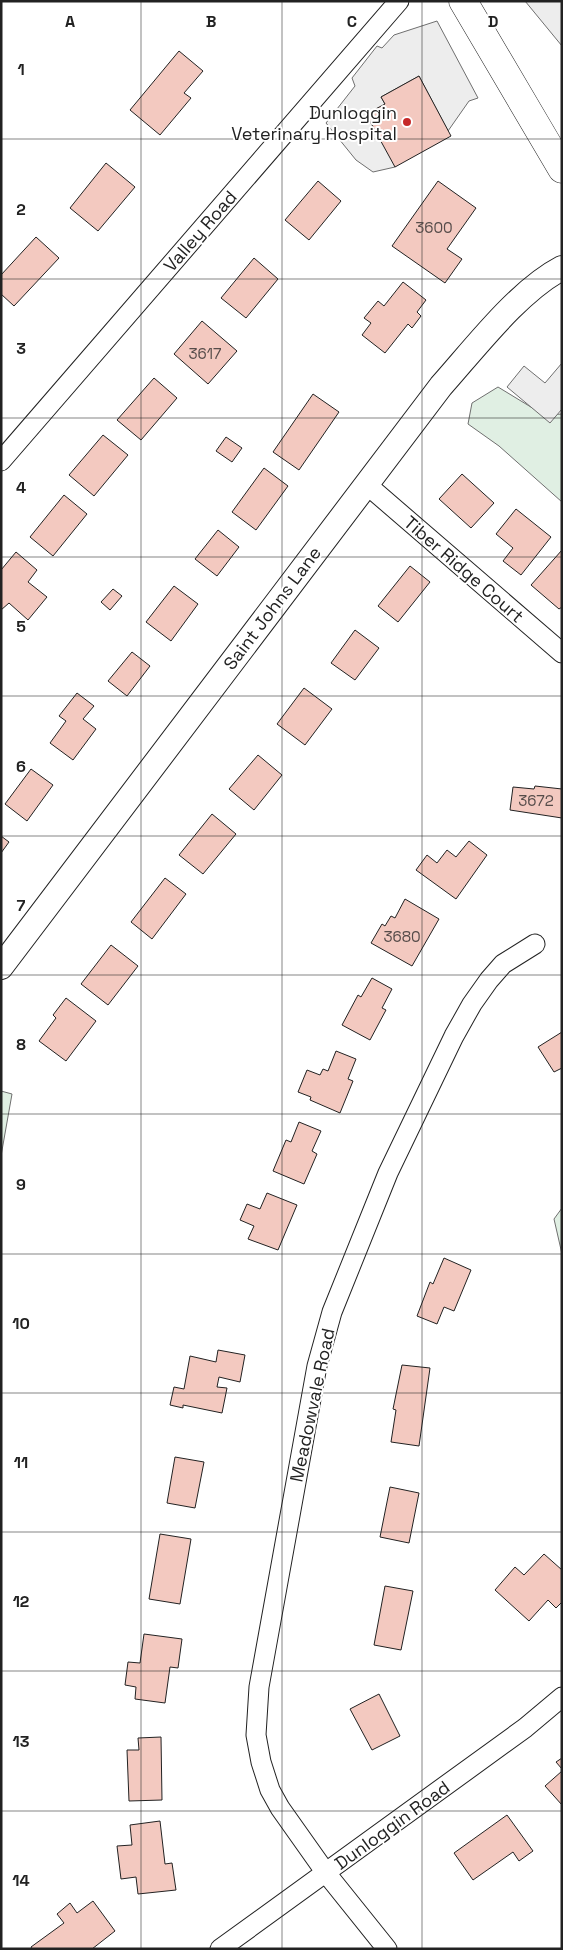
<svg xmlns="http://www.w3.org/2000/svg" width="563" height="1950" viewBox="0 0 563 1950" font-family="'Space Grotesk',sans-serif">
<style>
.green{fill:#e0efe3;stroke:#6f6f6f}
.parking{fill:#ededed;stroke:#6f6f6f}
.building{fill:#f3c9c0;stroke:#222}
.lines{fill:none;stroke-linecap:round;stroke-linejoin:round}
.minor-casing{stroke:#222;stroke-width:21}
.tertiary-casing{stroke:#222;stroke-width:26}
.secondary-casing{stroke:#222;stroke-width:29}
.minor{stroke:#fff;stroke-width:19}
.tertiary{stroke:#fff;stroke-width:24}
.secondary{stroke:#fff;stroke-width:28}
.grid{fill:none;stroke:#222;stroke-width:1;stroke-opacity:0.55}
.poi-dot{fill:#c62828;stroke:#fff;stroke-width:2}
.labels{text-anchor:middle;dominant-baseline:central;stroke-width:4;stroke-linejoin:round;paint-order:stroke}
.number-label{font-size:15px;fill:#564c4a}
.poi-label{font-size:18px;fill:#222;stroke:#fff;text-anchor:end}
.street-label{font-size:18px;fill:#222;stroke:#fff}
.grid-label{font-size:16px;text-anchor:middle;font-weight:bold;fill:#222;stroke:#fff;stroke-width:4;stroke-linejoin:round;paint-order:stroke}
</style>
<rect width="100%" height="100%" fill="#fff"/>
<g class="green">
<polygon points="498,387 544,415 562,414 562,502 499,446 468,424 472,403"/>
<polygon points="1,1091 12,1094 1,1156"/>
<polygon points="562,1208 562,1254 554,1219"/>
</g>
<g class="parking">
<polygon points="525,1 562,1 562,46"/>
<polygon points="437,21 478,98 469,101 448,131 419,76 381,97 385,104 395,167 373,172 356,160 326,123 355,86 352,78 377,46 382,48 394,35"/>
<polygon points="562,363 562,409 550,423 507,387 524,366 545,383"/>
</g>
<g class="building">
<polygon points="179,51 203,71 184,93 191,98 160,135 130,110"/>
<polygon points="419,76 451,136 395,167 366,114 385,104 381,97"/>
<polygon points="106,163 135,187 98,231 70,208"/>
<polygon points="318,181 341,201 309,240 285,220"/>
<polygon points="438,181 476,208 447,249 462,259 445,283 392,246"/>
<polygon points="36,237 59,258 14,306 1,294 1,275"/>
<polygon points="254,258 278,279 246,318 221,298"/>
<polygon points="403,282 426,300 417,312 421,316 412,328 408,324 385,353 362,335 371,323 364,318 378,301 384,306"/>
<polygon points="202,321 237,351 208,384 174,354"/>
<polygon points="154,378 177,398 141,440 117,420"/>
<polygon points="313,394 339,412 299,470 273,452"/>
<polygon points="103,435 128,455 94,496 69,475"/>
<polygon points="226,437 242,448 232,462 216,451"/>
<polygon points="264,468 288,486 256,530 232,512"/>
<polygon points="462,474 494,503 471,528 439,499"/>
<polygon points="64,495 87,514 53,556 30,537"/>
<polygon points="516,509 551,537 521,575 503,561 513,548 496,534"/>
<polygon points="218,530 239,547 217,576 195,559"/>
<polygon points="562,550 562,607 559,609 531,585"/>
<polygon points="16,552 37,570 28,582 47,597 28,620 9,603 1,610 1,570"/>
<polygon points="410,566 430,582 398,622 378,606"/>
<polygon points="174,586 198,604 171,641 146,622"/>
<polygon points="113,589 122,596 110,610 101,602"/>
<polygon points="355,630 379,648 355,680 331,663"/>
<polygon points="132,652 150,666 127,696 108,681"/>
<polygon points="304,688 332,709 305,745 277,724"/>
<polygon points="77,693 94,706 83,719 96,729 73,760 50,743 66,721 59,716"/>
<polygon points="258,755 282,775 254,810 229,789"/>
<polygon points="31,769 53,785 27,821 5,804"/>
<polygon points="535,786 562,789 562,818 510,810 513,787 534,789"/>
<polygon points="212,814 236,834 203,874 179,855"/>
<polygon points="1,836 9,842 1,853"/>
<polygon points="469,841 487,855 456,899 416,870 427,855 437,863 447,850 456,857"/>
<polygon points="165,878 186,894 152,939 131,922"/>
<polygon points="405,899 439,919 412,966 371,943 382,924 385,926 391,916 395,918"/>
<polygon points="111,945 138,966 108,1005 81,984"/>
<polygon points="372,978 392,989 382,1008 386,1010 370,1040 342,1025 358,995 361,997"/>
<polygon points="66,998 96,1021 66,1061 39,1041 56,1018 53,1015"/>
<polygon points="562,1032 562,1068 554,1072 538,1047"/>
<polygon points="336,1051 356,1059 348,1079 353,1081 340,1113 310,1100 311,1097 298,1092 307,1070 320,1075 323,1069 328,1071"/>
<polygon points="299,1122 321,1131 312,1151 317,1154 304,1184 273,1171 286,1140 291,1142"/>
<polygon points="267,1193 297,1205 278,1250 248,1239 254,1226 240,1220 247,1204 260,1209"/>
<polygon points="444,1258 471,1270 454,1311 444,1307 437,1324 417,1316 430,1282 433,1284"/>
<polygon points="218,1350 245,1355 240,1382 219,1377 217,1387 227,1388 222,1413 183,1405 183,1408 170,1405 174,1387 184,1389 190,1356 216,1362"/>
<polygon points="402,1365 430,1368 419,1446 391,1442 396,1410 393,1409"/>
<polygon points="175,1457 204,1462 195,1508 167,1503"/>
<polygon points="390,1487 419,1493 409,1543 380,1537"/>
<polygon points="160,1534 191,1539 180,1604 149,1599"/>
<polygon points="544,1554 562,1570 562,1602 556,1608 548,1600 529,1621 495,1590 515,1567 524,1575"/>
<polygon points="385,1586 413,1591 401,1650 374,1645"/>
<polygon points="144,1634 182,1639 178,1668 170,1667 165,1703 135,1699 136,1687 125,1685 128,1662 140,1663"/>
<polygon points="379,1694 400,1736 372,1750 350,1709"/>
<polygon points="161,1737 162,1800 129,1801 127,1750 139,1750 138,1738"/>
<polygon points="562,1758 562,1769 556,1762"/>
<polygon points="562,1771 562,1805 545,1786"/>
<polygon points="507,1815 533,1851 519,1861 513,1852 473,1880 454,1853"/>
<polygon points="160,1821 165,1864 172,1863 176,1890 138,1894 136,1877 121,1879 117,1846 132,1845 130,1825"/>
<polygon points="93,1901 115,1931 92,1949 32,1949 31,1947 64,1923 57,1914 70,1903 77,1913"/>
</g>
<g class="lines">
<g class="minor-casing">
<g id="minor">
<polyline points="1,461 399,1"/>
<polyline points="366,484 562,653"/>
<polyline points="220,1949 525,1728 562,1697"/>
<polyline points="387,1949 326,1873 280,1808 270,1790 261,1762 256,1735 259,1687 317,1366 332,1312 388,1173 454,1036 472,1004 489,980 503,964 535,944"/>
</g>
</g>
<g class="tertiary-casing">
<path id="tertiary" d="M1 967 441 386C475 348 518 291 562 268"/>
</g>
<g class="secondary-casing">
<polyline id="secondary" points="463,1 562,169"/>
</g>
<use href="#minor" class="minor"/>
<use href="#tertiary" class="tertiary"/>
<use href="#secondary" class="secondary"/>
</g>
<path class="grid" d="M141 1V1949M282 1V1949M422 1V1949M1 139H562M1 279H562M1 418H562M1 557H562M1 696H562M1 836H562M1 975H562M1 1114H562M1 1254H562M1 1393H562M1 1532H562M1 1671H562M1 1811H562"/>
<circle class="poi-dot" cx="407" cy="122" r="5"/>
<g class="labels">
<g class="number-label">
<text x="434" y="227">3600</text>
<text x="205" y="353">3617</text>
<text x="536" y="800">3672</text>
<text x="402" y="936">3680</text>
</g>
<g class="poi-label">
<text x="397" y="112">Dunloggin<tspan x="397" dy="21">Veterinary Hospital</tspan></text>
</g>
<g class="street-label">
<text transform="translate(200 231) rotate(-49)">Valley Road</text>
<text transform="translate(464 569) rotate(41)">Tiber Ridge Court</text>
<text transform="translate(272 608) rotate(-53)">Saint Johns Lane</text>
<text transform="translate(312 1405) rotate(-78)">Meadowvale Road</text>
<text transform="translate(392 1825) rotate(-36)">Dunloggin Road</text>
</g>
</g>
<g class="grid-label">
<text x="70" y="27">A</text>
<text x="211" y="27">B</text>
<text x="352" y="27">C</text>
<text x="493" y="27">D</text>
<text x="21" y="75">1</text>
<text x="21" y="215">2</text>
<text x="21" y="354">3</text>
<text x="21" y="493">4</text>
<text x="21" y="632">5</text>
<text x="21" y="772">6</text>
<text x="21" y="911">7</text>
<text x="21" y="1050">8</text>
<text x="21" y="1190">9</text>
<text x="21" y="1329">10</text>
<text x="21" y="1468">11</text>
<text x="21" y="1607">12</text>
<text x="21" y="1747">13</text>
<text x="21" y="1886">14</text>
</g>
<rect width="563" height="1950" fill="none" stroke="#222222" stroke-width="5"/>
</svg>
